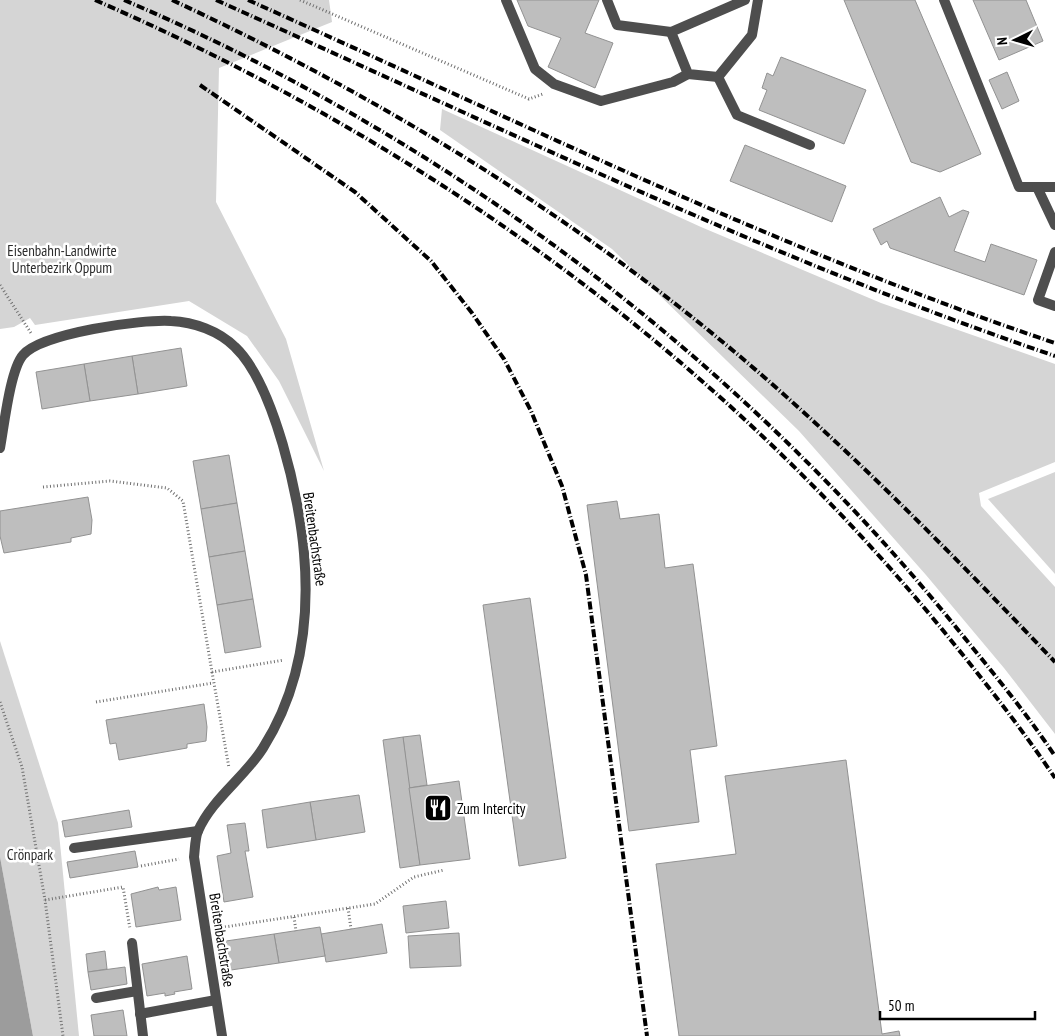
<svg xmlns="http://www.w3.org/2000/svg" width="1055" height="1036" viewBox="0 0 1055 1036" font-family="'PT Sans Narrow',sans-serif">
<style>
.green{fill:#d5d5d5}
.water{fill:#9c9c9c}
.building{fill:#bebebe;stroke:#929292}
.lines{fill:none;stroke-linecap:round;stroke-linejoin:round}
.path{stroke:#707070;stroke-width:3;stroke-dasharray:1 2.5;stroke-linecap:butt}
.lane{stroke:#4e4e4e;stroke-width:10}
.street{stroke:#4e4e4e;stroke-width:10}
.rail{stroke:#000;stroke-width:4;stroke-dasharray:8 2.5 1 2.5;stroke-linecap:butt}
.labels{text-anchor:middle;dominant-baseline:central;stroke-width:5;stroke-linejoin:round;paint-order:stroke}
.park-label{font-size:15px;fill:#2c2c2c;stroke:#fff}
.street-label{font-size:15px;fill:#000;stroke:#fff}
.poi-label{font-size:15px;fill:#000;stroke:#fff;text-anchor:start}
</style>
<rect width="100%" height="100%" fill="#fff"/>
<g class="green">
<polygon points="0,0 329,0 332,22 219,68 216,202 286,339 324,471 279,381 247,336 189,301 35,325 30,318 14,327 0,329"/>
<polygon points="442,109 701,227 881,303 1055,364 1055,462 979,493 981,506 1055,587 1055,734 1004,668 926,575 799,431 612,249 440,130"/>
<polygon points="1055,472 1055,574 988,499"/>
<polygon points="0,641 58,823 79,1036 33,1036 0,857"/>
</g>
<polygon class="water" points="0,857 33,1036 0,1036"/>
<g class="building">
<polygon points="517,0 599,0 585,33 613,43 595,88 548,67 561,38 528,26"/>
<polygon points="844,0 915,0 981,154 940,172 911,162"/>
<polygon points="973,0 1026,0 1043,41 999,60"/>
<polygon points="781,57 866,90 844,144 759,110 767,90 762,88 767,73 773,76"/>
<polygon points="1007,72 1019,101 1002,109 989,80"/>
<polygon points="745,145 846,186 832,222 730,181"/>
<polygon points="940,197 949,217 963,210 969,212 954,251 985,262 991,244 1037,260 1024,295 890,248 887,241 881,245 873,229"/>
<polygon points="181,348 187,386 138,394 132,356"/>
<polygon points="132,356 138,394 90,401 84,364"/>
<polygon points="84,364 90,401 42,409 36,372"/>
<polygon points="229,455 237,503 201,509 193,461"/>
<polygon points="88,497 92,520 91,534 71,538 71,542 4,553 0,536 0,511"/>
<polygon points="617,501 620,519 659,514 665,568 693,564 717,746 690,750 699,822 629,831 587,505"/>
<polygon points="237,503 245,551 209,557 201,509"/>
<polygon points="245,551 253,599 217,605 209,557"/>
<polygon points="530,598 566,858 519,866 483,605"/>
<polygon points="253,599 261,647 225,653 217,605"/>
<polygon points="204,704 207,727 206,741 187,744 187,748 119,760 116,743 110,744 106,720"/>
<polygon points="420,735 427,785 409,788 403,737"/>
<polygon points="403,737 420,865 400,868 383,740"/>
<polygon points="846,760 882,1034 899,1031 900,1036 679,1036 656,864 736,854 725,776"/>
<polygon points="459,781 470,859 420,865 409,788"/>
<polygon points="359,795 365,832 316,840 310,802"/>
<polygon points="310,802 316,840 267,848 262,810"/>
<polygon points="129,810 132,827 65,837 62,821"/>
<polygon points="245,823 249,851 245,851 253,897 224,902 217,856 231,853 227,825"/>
<polygon points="135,851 138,867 70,878 67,862"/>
<polygon points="158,887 159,890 176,887 181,920 136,927 131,894"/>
<polygon points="446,901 449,928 406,933 403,906"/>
<polygon points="382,924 387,953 326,962 321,934"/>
<polygon points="320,927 325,956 279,963 274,934"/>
<polygon points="459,933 461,966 410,968 408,936"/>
<polygon points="274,934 279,963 231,970 226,941"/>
<polygon points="105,951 107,969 88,972 86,954"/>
<polygon points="187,956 192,989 174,992 175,994 165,996 165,993 147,996 142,964"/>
<polygon points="125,967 127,984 91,990 88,972"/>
<polygon points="123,1010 127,1036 94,1036 91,1015"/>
</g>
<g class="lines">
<g class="path">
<polyline points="300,0 529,99 543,94"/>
<polyline points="0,285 31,333"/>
<polyline points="43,487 110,481 167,488 183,501 212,672 284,660"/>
<polyline points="212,672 229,768"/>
<polyline points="0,702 22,767 45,900 63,1036"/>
<polyline points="96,702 213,683"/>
<polyline points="141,866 179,859"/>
<polyline points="45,900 123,887 130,929"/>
<polyline points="348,908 351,929"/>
<polyline points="294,917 296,931"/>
<polyline points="218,928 375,904 414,877 444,870"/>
</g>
<g class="lane">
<polyline points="506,0 535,69 554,84 601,101 673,82 688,74"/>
<polyline points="607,0 617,25 671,32"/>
<polyline points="944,0 1019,187 1055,187"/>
<polyline points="718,77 737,115 810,145"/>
<polyline points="1037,187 1055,225"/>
<polyline points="1055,252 1038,300 1055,306"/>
<polyline points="74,848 198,831"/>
<polyline points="132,943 143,1036"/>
<polyline points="96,998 137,991"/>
<polyline points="140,1014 216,1000"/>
</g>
<g class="street">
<polyline points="745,0 671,32 688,74 718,77 752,35 758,0"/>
<path d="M0 448C4 427 10 370 23 355 42 333 142 319 171 321 194 322 219 331 235 347 274 384 300 500 304 553 310 622 301 688 263 748 245 777 212 799 198 831 195 838 195 849 194 857L222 1036"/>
</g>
<g class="rail">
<path d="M95 0C423 143 713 350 941 628 981 677 1020 726 1055 778"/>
<path d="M124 0C445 137 735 355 955 626 989 668 1025 711 1055 756"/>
<path d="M172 0C385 99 587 223 764 377 867 467 961 563 1055 662"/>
<path d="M216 0C493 124 767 258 1055 356"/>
<path d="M248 0C514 119 778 250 1055 343"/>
<polyline points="200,85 355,192 431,261 472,313 504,359 531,411 562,486 586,575 647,1036"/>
</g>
</g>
<defs>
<g id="restaurant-square" transform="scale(1.4375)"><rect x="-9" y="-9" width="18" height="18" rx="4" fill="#000" stroke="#fff"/><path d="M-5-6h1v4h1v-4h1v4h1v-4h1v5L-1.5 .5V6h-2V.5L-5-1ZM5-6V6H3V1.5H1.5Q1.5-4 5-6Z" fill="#fff"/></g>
</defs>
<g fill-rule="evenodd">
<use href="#restaurant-square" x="438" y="808"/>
</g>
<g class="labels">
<g class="park-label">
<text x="62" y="250">Eisenbahn-Landwirte<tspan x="62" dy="17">Unterbezirk Oppum</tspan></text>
<text x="30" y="854">Crönpark</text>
</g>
<g class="street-label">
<text transform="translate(315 539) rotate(82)">Breitenbachstraße</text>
<text transform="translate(222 940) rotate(81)">Breitenbachstraße</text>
</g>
<g class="poi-label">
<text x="457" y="808">Zum Intercity</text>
</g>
</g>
<g transform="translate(1015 40) rotate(265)" stroke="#ffffff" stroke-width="4" paint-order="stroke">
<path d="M0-4L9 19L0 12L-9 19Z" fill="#000000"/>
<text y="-8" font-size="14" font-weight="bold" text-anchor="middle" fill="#000000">N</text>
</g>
<path d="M880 1011v8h155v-8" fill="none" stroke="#000000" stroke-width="2.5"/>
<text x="888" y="1011" font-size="15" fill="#000000" stroke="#ffffff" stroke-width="4" paint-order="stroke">50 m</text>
</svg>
